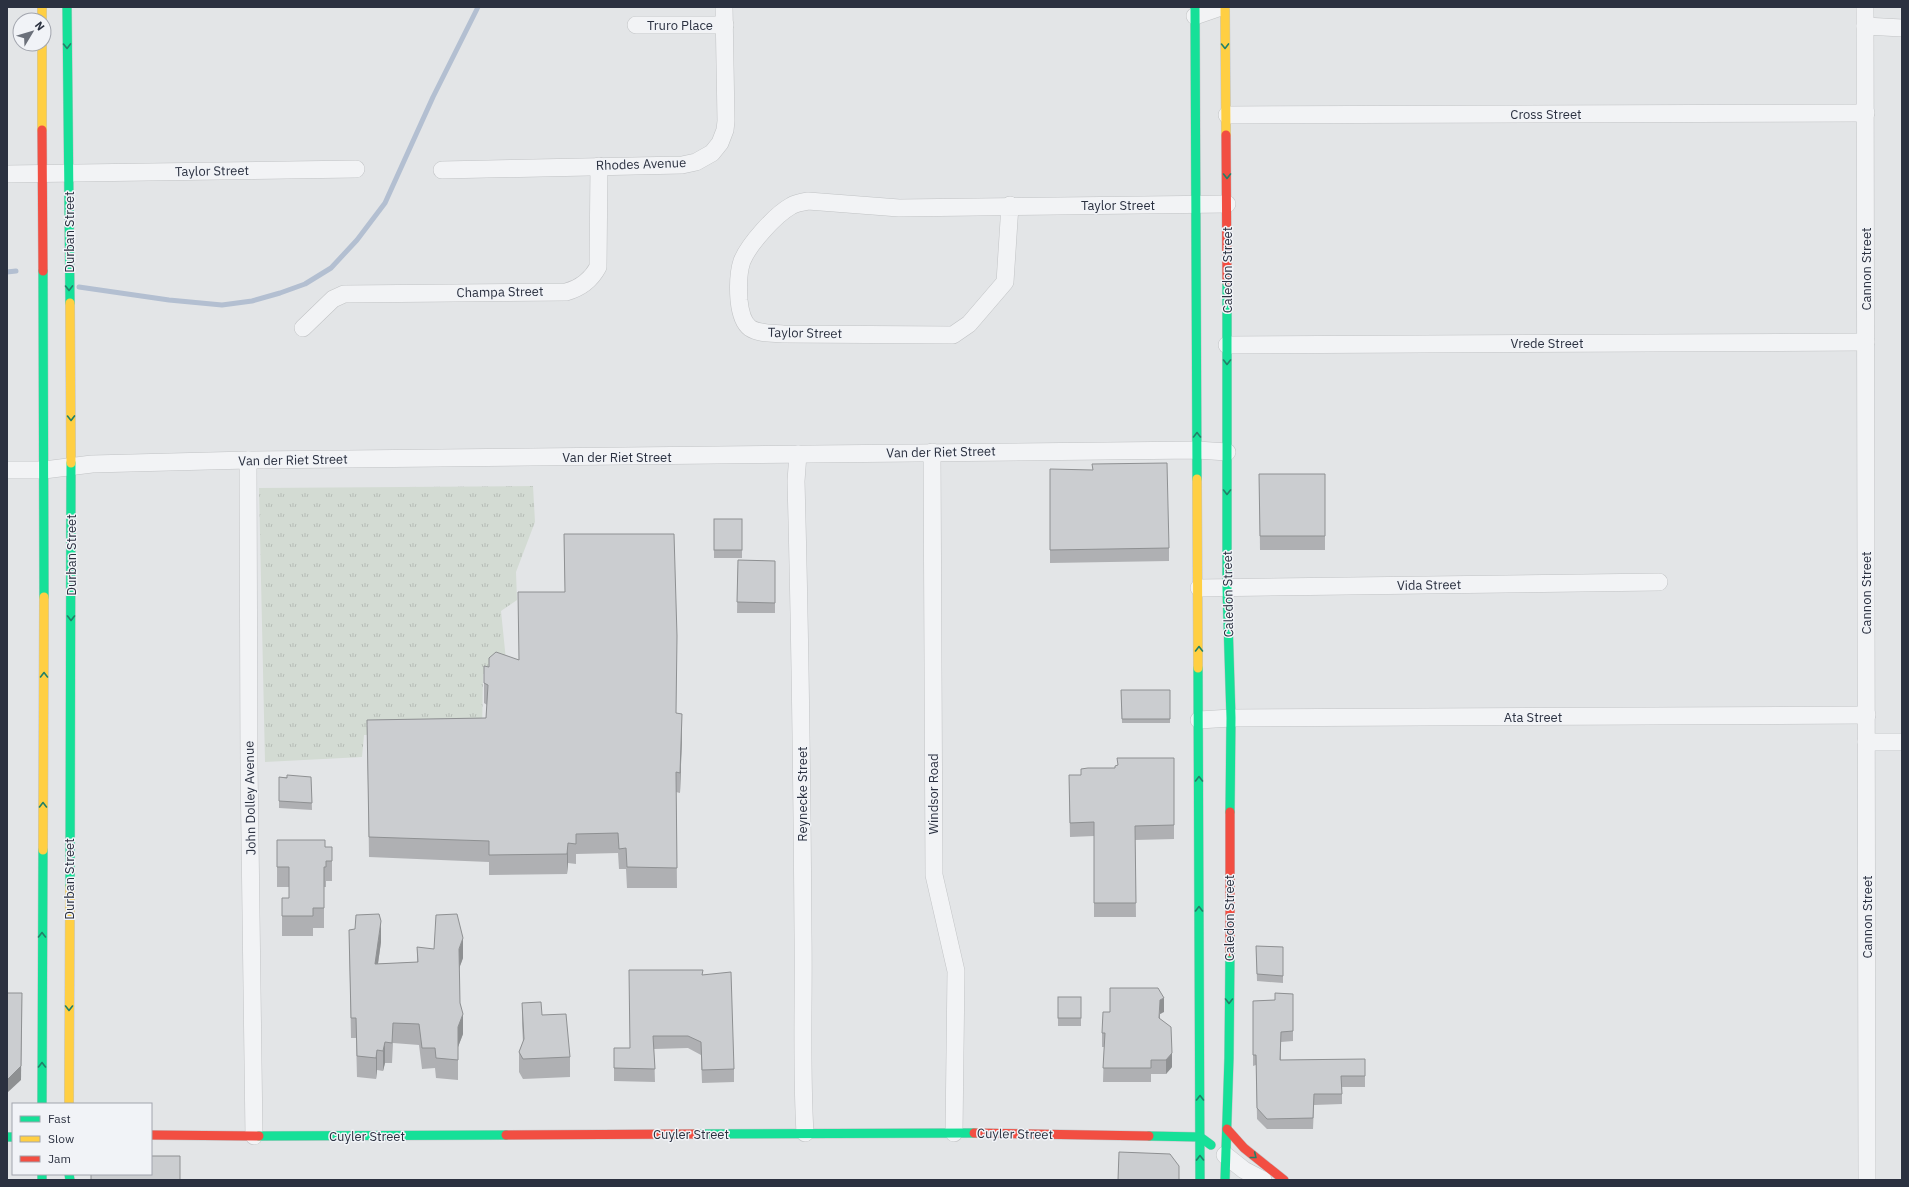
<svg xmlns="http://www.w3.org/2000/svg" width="1909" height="1187" viewBox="0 0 1909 1187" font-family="'IBM Plex Sans',sans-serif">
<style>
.grass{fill:url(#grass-tufts)}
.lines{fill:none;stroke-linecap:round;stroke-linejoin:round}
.stream{stroke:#b3bfd1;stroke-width:5}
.street-casing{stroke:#c1c3c5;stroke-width:18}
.fast-casing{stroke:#c1c3c5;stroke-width:10}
.slow-casing{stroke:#c1c3c5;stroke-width:10}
.jam-casing{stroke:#c1c3c5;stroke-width:10}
.street{stroke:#f2f3f5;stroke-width:17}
.fast{stroke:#16e098;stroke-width:9}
.slow{stroke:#ffcf43;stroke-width:9}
.jam{stroke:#f24e42;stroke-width:9}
.wall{fill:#afb0b3}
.shaded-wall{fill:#8e9092}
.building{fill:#cbcdd0;stroke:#8e9092}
.oneway{stroke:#228068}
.labels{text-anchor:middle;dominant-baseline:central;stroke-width:3;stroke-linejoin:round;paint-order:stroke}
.street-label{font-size:13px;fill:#2b3140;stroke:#f1f3f7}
</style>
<defs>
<pattern id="grass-tufts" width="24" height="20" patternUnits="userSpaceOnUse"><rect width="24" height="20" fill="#d3dbd3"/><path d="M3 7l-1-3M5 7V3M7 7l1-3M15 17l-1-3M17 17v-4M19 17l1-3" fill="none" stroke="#b5bcb6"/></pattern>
</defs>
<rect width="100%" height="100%" fill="#e3e5e7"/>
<polygon class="grass" points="533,486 535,522 516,572 517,600 501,611 507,670 483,674 482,734 364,735 362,757 265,762 259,488"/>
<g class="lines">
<g class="stream">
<polyline points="7,272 16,271"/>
<polyline points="79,287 169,300 222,305 252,301 280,293 305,284 331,268 357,240 385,203 433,97 478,7"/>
</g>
<g class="street-casing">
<g id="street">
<polyline points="1865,7 1867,1180"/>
<polyline points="1195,16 1221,7"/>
<polyline points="636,25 725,25"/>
<polyline points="1865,26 1902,28"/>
<polyline points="1227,115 1866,113"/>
<polyline points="442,170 682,165 696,162 712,153 720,143 725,130 726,121 724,7"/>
<polyline points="7,174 356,169"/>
<path d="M1010 205 1005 282 969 324 953 335 783 334C773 333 759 334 750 328 742 322 740 310 739 300 738 287 738 273 742 261 749 244 775 215 791 206 796 203 802 202 808 201L899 208 1227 204"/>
<path d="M303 328 333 299 344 294 566 292C581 288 591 280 598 267L599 166"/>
<polyline points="1227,345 1866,342"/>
<polyline points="932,452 934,875 956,971 954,1133"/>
<path d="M798 454 796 481C800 632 802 783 803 933 804 1000 801 1067 805 1133"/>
<polyline points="248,460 249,764 254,1136"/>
<polyline points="7,470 44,470 92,464 248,460 1197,450 1227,452"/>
<polyline points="1199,588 1659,582"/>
<polyline points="1199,720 1231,718 1867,715"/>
<polyline points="1866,742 1902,742"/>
<polyline points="1225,1155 1244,1170 1263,1180"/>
</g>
</g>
<g class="fast-casing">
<g id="fast">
<polyline points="67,7 70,303"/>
<polyline points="1195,7 1197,479"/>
<polyline points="43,271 44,597"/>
<polyline points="1227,282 1227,588 1231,718 1230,812"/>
<polyline points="1198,668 1200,1180"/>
<polyline points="70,887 71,463"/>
<polyline points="42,1104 43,850"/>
<polyline points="695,1134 974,1133"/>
<polyline points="259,1136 506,1135"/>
<polyline points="1149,1136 1200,1137 1211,1145"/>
<polyline points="7,1137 13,1137"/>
<polyline points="42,1174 42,1180"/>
<polyline points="69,1174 70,1180"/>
<polyline points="1225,1180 1229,1058 1230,952"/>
</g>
</g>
<g class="slow-casing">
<g id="slow">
<polyline points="42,7 42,20"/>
<polyline points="1225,7 1226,135"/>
<polyline points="42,44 42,130"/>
<polyline points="70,303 71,463"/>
<polyline points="1197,479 1198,668"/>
<polyline points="43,850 44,597"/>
<polyline points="69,1104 70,887"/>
</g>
</g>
<g class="jam-casing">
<g id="jam">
<polyline points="42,130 43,271"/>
<polyline points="1226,135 1227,282"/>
<polyline points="1230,952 1230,812"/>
<polyline points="1227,1129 1244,1148 1284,1180"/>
<polyline points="974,1133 1149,1136"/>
<polyline points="151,1135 259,1136"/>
<polyline points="506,1135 695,1134"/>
</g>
</g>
<use href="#street" class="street"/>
<use href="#fast" class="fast"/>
<use href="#slow" class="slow"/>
<use href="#jam" class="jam"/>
</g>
<g class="wall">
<polygon points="1050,469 1169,548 1169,561 1050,563"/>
<polygon points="1259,474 1325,474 1325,550 1260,550"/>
<rect x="714" y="519" width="28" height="39"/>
<polygon points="564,534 676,714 682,735 680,793 676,792 677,888 627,888 626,869 619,869 618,853 576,854 576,864 568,863 567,874 489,875 489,862 369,857 367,720 486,718 487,705 484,703 484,666 489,667 519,660 565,592"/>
<polygon points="738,560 775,561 775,613 737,613"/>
<polygon points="1121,690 1170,690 1170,723 1122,723"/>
<polygon points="1174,758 1174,839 1135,840 1136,917 1094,917 1094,836 1070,837 1069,775 1081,775 1115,768"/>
<polygon points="279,777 311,777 312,810 279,808"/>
<polygon points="277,840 325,847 332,847 332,881 326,881 326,887 324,887 324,928 313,928 313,936 282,936 282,898 289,898 289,887 277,887"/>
<polygon points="349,930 381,942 378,964 417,962 417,947 463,958 459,968 460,1003 463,1034 458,1047 458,1080 436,1078 435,1068 422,1069 419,1045 393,1043 392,1063 385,1063 383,1071 377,1070 376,1079 357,1077 356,1038 351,1038"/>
<polygon points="1256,946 1283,947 1283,983 1257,981"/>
<polygon points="703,975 734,1069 734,1082 702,1083 701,1055 688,1048 654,1049 655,1082 614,1081 614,1048 630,1048"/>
<polygon points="1275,993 1293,994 1293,1041 1281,1042 1281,1060 1365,1059 1365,1087 1342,1087 1342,1104 1314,1105 1313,1129 1267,1129 1257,1119 1256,1065 1253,1066 1253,1001 1275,1000"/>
<rect x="1058" y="997" width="23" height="29"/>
<polygon points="522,1003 542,1015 570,1057 570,1077 523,1079 519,1072 519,1052 523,1042 522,1024"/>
<polygon points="1164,1012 1160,1014 1160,1019 1172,1067 1166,1074 1151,1074 1151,1082 1103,1082 1104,1047 1102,1047 1102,1033"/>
</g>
<g class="shaded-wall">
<polygon points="682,714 682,735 680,793 680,773"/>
<polygon points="568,843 568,863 567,874 567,854"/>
<polygon points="381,921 381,942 375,984 375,964"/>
<polygon points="463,938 463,958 459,969 459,949"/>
<polygon points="22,993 21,1080 7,1093 7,1080"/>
<polygon points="1164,998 1164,1012 1160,1014 1159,1032 1160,1000"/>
<polygon points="463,1014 463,1034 458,1047 458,1080 458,1027"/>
<polygon points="385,1042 385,1063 383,1071 383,1051"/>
<polygon points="377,1050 377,1070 376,1079 376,1058"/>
<polygon points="1172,1053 1172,1067 1166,1074 1166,1060"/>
</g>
<g class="building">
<polygon points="1167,463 1169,548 1050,550 1050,469 1093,470 1092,464"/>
<polygon points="1259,474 1325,474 1325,536 1260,536"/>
<rect x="714" y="519" width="28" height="31"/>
<polygon points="564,534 674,534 677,636 676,713 682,714 680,773 676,772 677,868 627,867 626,848 619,849 618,833 576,834 576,844 568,843 567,854 489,855 489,841 369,837 367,720 486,718 488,685 484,683 484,666 489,667 489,658 496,652 519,660 518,592 565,592"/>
<polygon points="738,560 775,561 775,603 737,602"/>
<polygon points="1121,690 1170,690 1170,719 1122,719"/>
<polygon points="1117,758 1174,758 1174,825 1135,826 1136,903 1094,903 1094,822 1070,823 1069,775 1081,775 1081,769 1088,768 1115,768 1115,766 1118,765"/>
<polygon points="287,775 311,777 312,803 279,801 279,777 287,778"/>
<polygon points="277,840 325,840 325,847 332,847 332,861 326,861 326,867 324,867 324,908 313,908 313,916 282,916 282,898 289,898 289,867 277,867"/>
<polygon points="379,914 381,921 375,964 418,962 417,947 434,949 436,915 457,914 463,938 459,949 460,1003 463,1014 458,1027 458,1060 436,1058 435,1048 422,1048 419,1024 393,1023 392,1043 385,1042 383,1051 377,1050 376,1058 357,1056 356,1018 351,1018 349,930 355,929 356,915"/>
<polygon points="1256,946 1283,947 1283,976 1257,974"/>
<polygon points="629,970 703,970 702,975 731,972 734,1069 702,1070 701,1042 688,1036 653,1036 655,1069 614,1068 614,1048 630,1048"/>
<polygon points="1110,988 1158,988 1164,998 1160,1000 1159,1018 1171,1027 1172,1053 1166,1060 1151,1060 1151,1068 1103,1068 1105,1033 1102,1033 1103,1012 1110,1012"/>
<polygon points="7,993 22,993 21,1066 7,1080"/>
<polygon points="1275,993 1293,994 1293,1031 1281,1032 1280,1060 1365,1059 1365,1076 1341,1076 1342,1094 1314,1094 1313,1118 1267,1119 1257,1108 1256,1055 1253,1055 1253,1001 1275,1000"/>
<rect x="1058" y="997" width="23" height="21"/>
<polygon points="541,1002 542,1015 566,1014 570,1057 523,1059 519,1052 524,1039 522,1003"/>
<polygon points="1119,1152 1170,1154 1179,1166 1179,1180 1118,1180"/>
<polygon points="151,1156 180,1156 180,1180 91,1180 91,1174 151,1174"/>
</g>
<defs><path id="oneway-chevron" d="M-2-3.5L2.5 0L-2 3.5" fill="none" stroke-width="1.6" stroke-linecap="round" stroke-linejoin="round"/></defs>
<g class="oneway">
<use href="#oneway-chevron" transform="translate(67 46) rotate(89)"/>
<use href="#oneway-chevron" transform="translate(1225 46) rotate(89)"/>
<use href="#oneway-chevron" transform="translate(1227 176) rotate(90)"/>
<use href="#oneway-chevron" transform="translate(69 288) rotate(89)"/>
<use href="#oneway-chevron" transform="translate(1227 362) rotate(90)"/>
<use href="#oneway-chevron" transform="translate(71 418) rotate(89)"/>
<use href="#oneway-chevron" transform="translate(1197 435) rotate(-90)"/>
<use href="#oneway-chevron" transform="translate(1227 492) rotate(90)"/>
<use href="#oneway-chevron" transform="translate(71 618) rotate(90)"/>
<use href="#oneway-chevron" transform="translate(1199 649) rotate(-90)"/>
<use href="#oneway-chevron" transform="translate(44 675) rotate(-90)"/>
<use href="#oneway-chevron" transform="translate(1199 779) rotate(-90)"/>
<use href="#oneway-chevron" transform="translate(43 805) rotate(-90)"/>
<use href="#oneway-chevron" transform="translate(1199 909) rotate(-90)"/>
<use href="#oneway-chevron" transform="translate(42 935) rotate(-90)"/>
<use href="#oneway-chevron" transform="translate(1229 1001) rotate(90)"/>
<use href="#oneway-chevron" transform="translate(69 1008) rotate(90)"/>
<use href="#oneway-chevron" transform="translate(42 1065) rotate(-90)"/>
<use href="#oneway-chevron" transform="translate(1200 1098) rotate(-90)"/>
<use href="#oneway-chevron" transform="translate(1254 1156) rotate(39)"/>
<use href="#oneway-chevron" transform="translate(1200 1158) rotate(-91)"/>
</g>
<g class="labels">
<g class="street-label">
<text x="680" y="25">Truro Place</text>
<text x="1546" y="114">Cross Street</text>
<text transform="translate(641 164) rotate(-2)">Rhodes Avenue</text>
<text transform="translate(212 171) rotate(-1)">Taylor Street</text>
<text x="1118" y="205">Taylor Street</text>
<text transform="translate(69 232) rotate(-90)">Durban Street</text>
<text transform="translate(1866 269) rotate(-90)">Cannon Street</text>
<text transform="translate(1227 270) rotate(-90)">Caledon Street</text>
<text transform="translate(500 292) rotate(-1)">Champa Street</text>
<text transform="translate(805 333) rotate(1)">Taylor Street</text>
<text x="1547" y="343">Vrede Street</text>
<text transform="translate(941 452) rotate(-1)">Van der Riet Street</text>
<text x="617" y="457">Van der Riet Street</text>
<text transform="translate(293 460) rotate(-1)">Van der Riet Street</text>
<text transform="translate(71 555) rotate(-90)">Durban Street</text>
<text transform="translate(1429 585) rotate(-1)">Vida Street</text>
<text transform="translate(1866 593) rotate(-90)">Cannon Street</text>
<text transform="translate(1228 594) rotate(-91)">Caledon Street</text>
<text x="1533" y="717">Ata Street</text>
<text transform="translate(802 794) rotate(-90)">Reynecke Street</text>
<text transform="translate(933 794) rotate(-90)">Windsor Road</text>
<text transform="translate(250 798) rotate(-91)">John Dolley Avenue</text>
<text transform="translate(69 879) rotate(-90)">Durban Street</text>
<text transform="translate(1867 917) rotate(-90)">Cannon Street</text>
<text transform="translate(1229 918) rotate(-90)">Caledon Street</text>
<text x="691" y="1134">Cuyler Street</text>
<text transform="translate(1015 1134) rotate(1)">Cuyler Street</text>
<text x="367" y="1136">Cuyler Street</text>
</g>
</g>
<rect width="1909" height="1187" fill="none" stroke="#2b3140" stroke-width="16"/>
<rect x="12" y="1103" width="140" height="72" fill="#f1f3f7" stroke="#a2a5ae"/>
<rect x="20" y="1116" width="20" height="6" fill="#16e098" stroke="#a2a5ae"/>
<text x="48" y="1123" font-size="12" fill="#2b3140">Fast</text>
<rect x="20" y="1136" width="20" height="6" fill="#ffcf43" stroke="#a2a5ae"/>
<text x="48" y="1143" font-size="12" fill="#2b3140">Slow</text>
<rect x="20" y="1156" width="20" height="6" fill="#f24e42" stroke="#a2a5ae"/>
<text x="48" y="1163" font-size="12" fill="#2b3140">Jam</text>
<g transform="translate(32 32) rotate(52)"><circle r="19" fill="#f1f3f7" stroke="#a2a5ae"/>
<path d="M0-3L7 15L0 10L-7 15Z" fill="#6b707a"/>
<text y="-6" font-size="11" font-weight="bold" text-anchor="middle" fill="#2b3140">N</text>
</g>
</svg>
